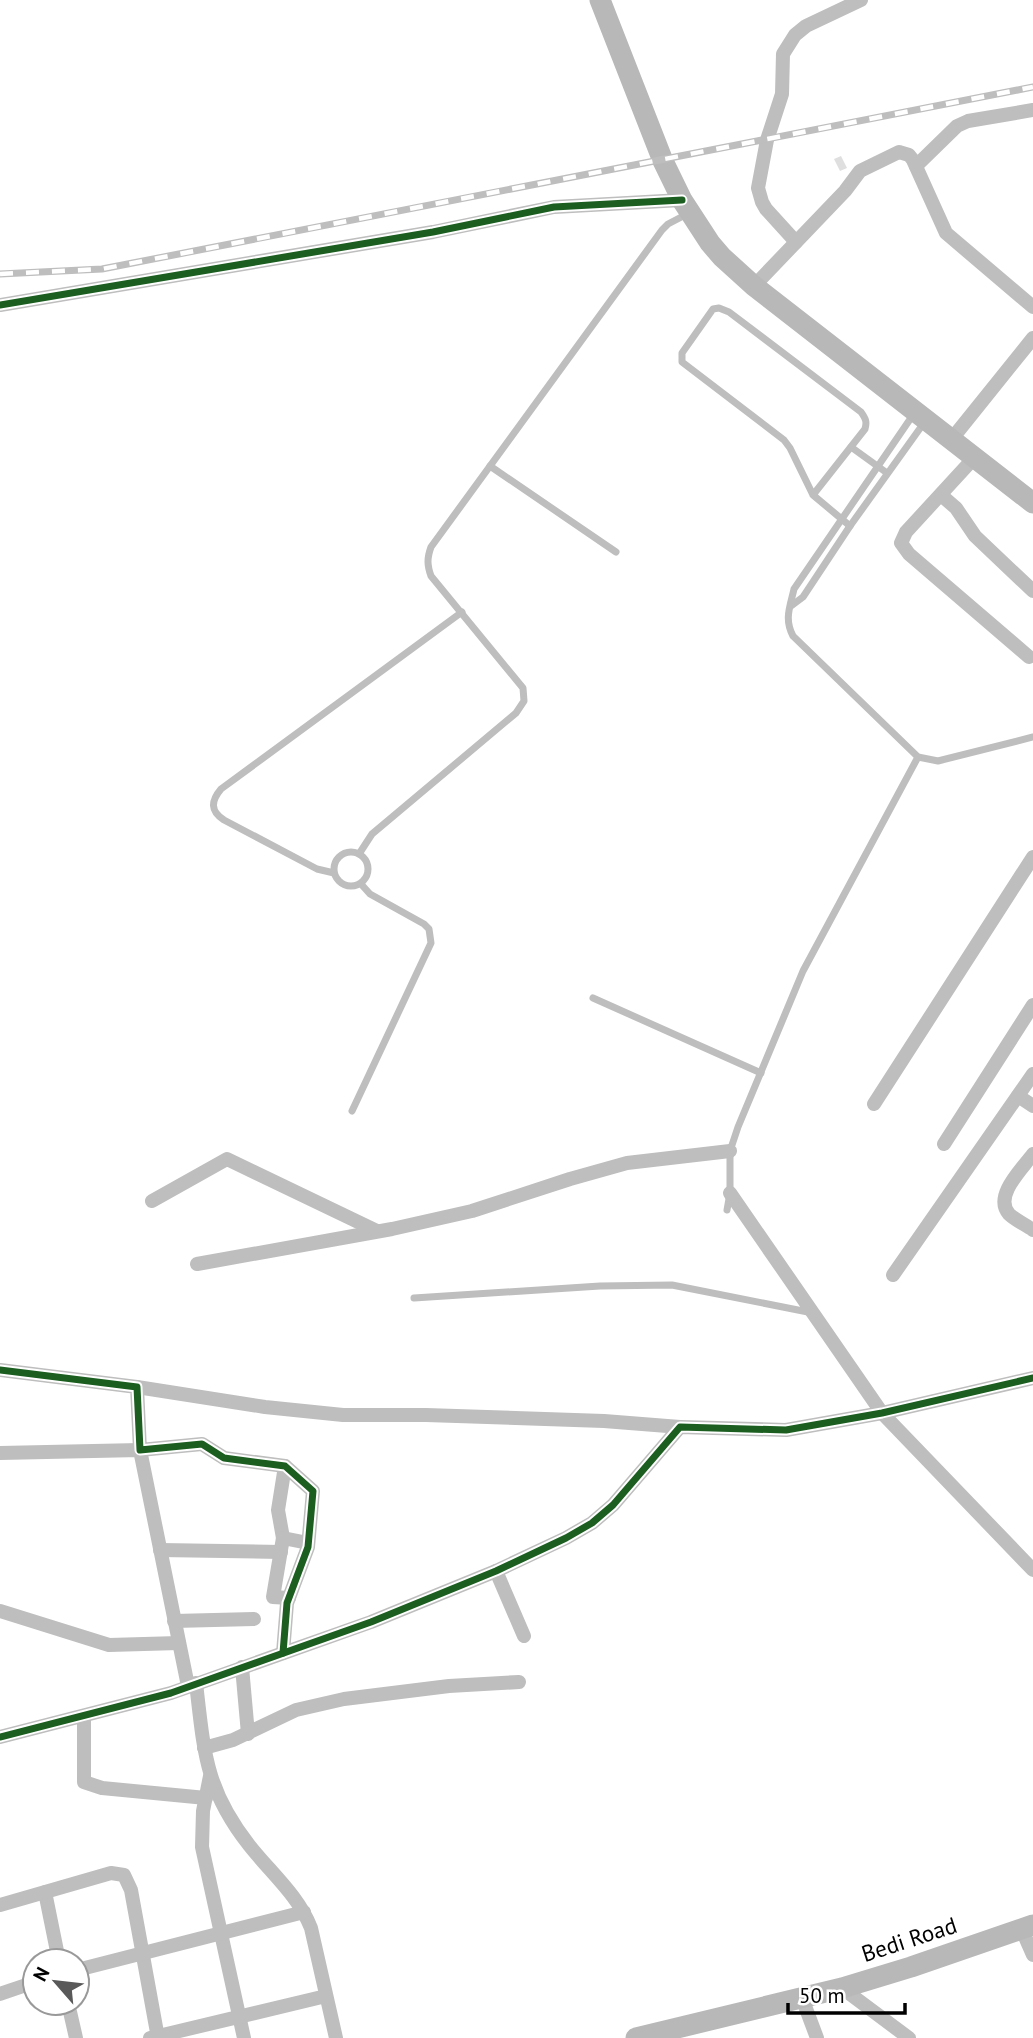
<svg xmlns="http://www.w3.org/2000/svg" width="1033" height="2038" viewBox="0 0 1033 2038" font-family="'PT Sans',sans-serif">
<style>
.building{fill:#dfdfdf}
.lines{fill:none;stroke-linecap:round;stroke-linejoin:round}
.service{stroke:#bebebe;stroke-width:7}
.minor{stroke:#bebebe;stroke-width:14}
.secondary{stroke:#b8b8b8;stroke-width:21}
.rail-casing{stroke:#bebebe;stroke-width:7}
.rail{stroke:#fff;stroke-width:4.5;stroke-dasharray:13;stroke-linecap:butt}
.cycleway-casing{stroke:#fff;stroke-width:11}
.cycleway{stroke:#1b5e20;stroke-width:7}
.labels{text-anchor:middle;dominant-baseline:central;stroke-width:5;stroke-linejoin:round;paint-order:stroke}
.street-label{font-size:23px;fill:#000;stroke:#fff}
</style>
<rect width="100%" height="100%" fill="#fff"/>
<polygon class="building" points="841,156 847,168 840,171 834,159"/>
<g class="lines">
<g class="service">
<path d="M915 412 794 589C790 607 784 619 793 636L918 757 938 761 1033 737"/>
<polyline points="851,447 887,473"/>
<polyline points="490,466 616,552"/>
<path d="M813 495 865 429C867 422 866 419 861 412L729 312 719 308 713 309 682 353V362L784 440 790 448 813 495 850 526"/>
<polyline points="791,606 803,597 850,526 926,420"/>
<circle cx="351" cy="869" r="17"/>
<path d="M359 854 372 834 516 713 524 701 523 688 431 576C427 565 427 558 431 547L662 230 668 224 689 213"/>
<path d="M334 873 317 869 224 820C210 811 211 801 221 789L462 612"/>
<polyline points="593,998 761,1073"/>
<polyline points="352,1111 431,943 429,929 424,924 370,894 361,884"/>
<polyline points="727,1210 730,1193 730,1151 738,1127 803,971 918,757"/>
<polyline points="414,1298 600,1286 672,1285 813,1313"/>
</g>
<g class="minor">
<polyline points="916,166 957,126 968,121 1033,110"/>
<polyline points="796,242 766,209 762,202 758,188 767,140 782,94 783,54 795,35 806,26 861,0"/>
<polyline points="754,286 845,191 860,171 899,152 909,155 913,160 946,233 1033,307"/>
<polyline points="0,305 433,232 554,207 682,200"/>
<polyline points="951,440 1033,338"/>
<polyline points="974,458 906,532 901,543 909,554 1029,657"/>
<polyline points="941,495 956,508 975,536 1033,591"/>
<polyline points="1018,1096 1033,1106"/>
<polyline points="874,1104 1033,857"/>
<polyline points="944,1144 1033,1005"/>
<path d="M1033 1154C1023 1168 993 1196 1009 1214 1015 1220 1026 1225 1033 1230"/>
<polyline points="730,1193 882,1413 1033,1570"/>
<polyline points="152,1201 227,1159 377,1231"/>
<polyline points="197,1264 392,1229 472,1211 570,1179 627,1163 730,1151"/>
<polyline points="893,1275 1033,1074"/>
<polyline points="0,1370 137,1387 140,1450 202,1444 224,1458 285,1466 313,1491 308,1547 287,1603 283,1653"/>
<polyline points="137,1387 265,1407 343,1415 426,1415 604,1421 680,1427"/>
<polyline points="0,1453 140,1450 188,1686"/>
<polyline points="283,1538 278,1510 285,1466"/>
<polyline points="160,1550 281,1552"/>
<polyline points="496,1571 524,1636"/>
<polyline points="289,1598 273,1597 283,1538 308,1543"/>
<polyline points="0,1611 109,1645 179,1643"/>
<polyline points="174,1621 254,1619"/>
<polyline points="242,1667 248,1734"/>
<path d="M196 1683C204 1751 205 1789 249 1845 271 1873 298 1895 311 1928L336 2038"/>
<polyline points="84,1716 84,1782 102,1788 206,1798"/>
<polyline points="0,1737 171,1693 371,1622 496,1571 566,1538 592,1523 613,1505 680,1427 786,1430 882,1413 1033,1378"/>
<polyline points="204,1748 233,1740 296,1710 344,1699 449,1686 519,1682"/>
<polyline points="210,1776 203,1811 202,1847 244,2038"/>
<polyline points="45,1892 59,1961"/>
<polyline points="0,1905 111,1873 124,1875 131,1890 158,2038"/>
<polyline points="1022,1930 1033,1955"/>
<polyline points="77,1970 304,1912"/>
<polyline points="842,1988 909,2038"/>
<polyline points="0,1994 35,1982"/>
<polyline points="802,1998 817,2038"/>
<polyline points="68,2003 76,2038"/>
<polyline points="150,2038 326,1996"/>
</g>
<g class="secondary">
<polyline points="600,0 663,161 682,200 710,243 722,257 754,286 1033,503"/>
<polyline points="636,2038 842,1988 911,1967 1033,1925"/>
</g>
<g class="rail-casing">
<polyline id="rail" points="0,274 102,269 1033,87"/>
</g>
<use href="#rail" class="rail"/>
<g class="cycleway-casing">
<g id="cycleway">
<polyline points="0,305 433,232 554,207 682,200"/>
<polyline points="0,1370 137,1387 140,1450 202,1444 224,1458 285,1466 313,1491 308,1547 287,1603 283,1653"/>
<polyline points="0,1737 171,1693 371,1622 496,1571 566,1538 592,1523 613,1505 680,1427 786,1430 882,1413 1033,1378"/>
</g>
</g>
<use href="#cycleway" class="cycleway"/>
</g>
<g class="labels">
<g class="street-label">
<text transform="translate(909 1939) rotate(-18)">Bedi Road</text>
</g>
</g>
<g transform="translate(56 1982) rotate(298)"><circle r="33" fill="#ffffff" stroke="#999999" stroke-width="2"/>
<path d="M0-5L12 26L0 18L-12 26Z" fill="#595959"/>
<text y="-10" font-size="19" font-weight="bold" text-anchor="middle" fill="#000000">N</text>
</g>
<path d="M788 2003v10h117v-10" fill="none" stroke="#000000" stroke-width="3.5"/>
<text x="799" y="2003" font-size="21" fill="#000000" stroke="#ffffff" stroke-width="5" paint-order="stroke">50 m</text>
</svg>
